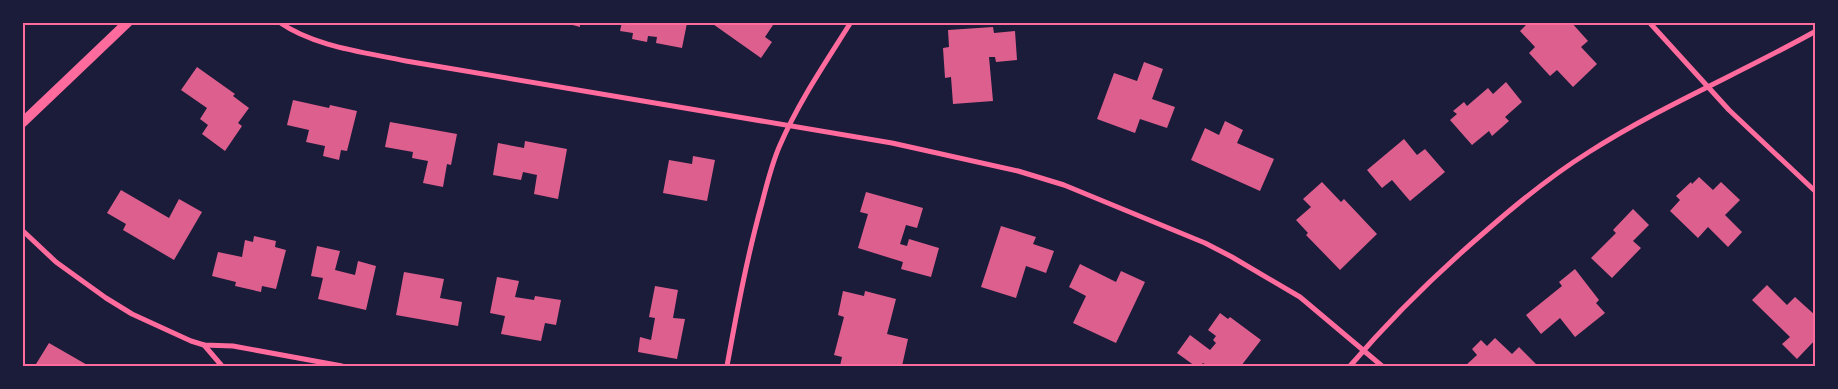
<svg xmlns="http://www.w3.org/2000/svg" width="1838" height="389" viewBox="0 0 1838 389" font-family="Barlow,sans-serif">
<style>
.building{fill:#dd5f8e}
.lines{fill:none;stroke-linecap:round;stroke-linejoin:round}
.minor{stroke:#ff6b9d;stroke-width:5}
.secondary{stroke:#ff6b9d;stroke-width:10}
.neatline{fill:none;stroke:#ff6b9d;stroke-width:2}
</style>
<rect width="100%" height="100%" fill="#1b1b3a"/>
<g class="building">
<polygon points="562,22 580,22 580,27"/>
<polygon points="622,22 687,23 682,48 656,43 657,37 648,36 647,42 632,39 633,33 620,31"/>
<polygon points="710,22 775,22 765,37 772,42 761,58"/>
<polygon points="1529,22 1571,22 1588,41 1581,47 1597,64 1573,87 1557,70 1550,76 1529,53 1535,47 1520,31"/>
<polygon points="993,27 994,33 1015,31 1017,60 996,62 995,57 989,57 993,101 953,104 951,77 945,78 943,48 949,47 948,30"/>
<polygon points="1144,62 1163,69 1152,99 1175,107 1167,128 1140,119 1135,133 1097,119 1114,73 1137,81"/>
<polygon points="197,67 235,94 233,96 249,108 238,123 242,126 225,151 202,134 208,125 200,119 207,108 181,90"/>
<polygon points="1506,82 1522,102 1505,117 1509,121 1492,136 1489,131 1472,145 1450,120 1457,114 1453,111 1464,102 1467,106 1488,88 1493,94"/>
<polygon points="293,100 329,108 330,105 357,111 347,151 341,150 339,160 323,156 325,146 306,142 309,130 287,125"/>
<polygon points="1225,121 1243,130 1237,143 1274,159 1260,191 1191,160 1205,128 1219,135"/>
<polygon points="390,122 457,134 451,165 447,164 443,187 423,183 428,161 412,158 413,152 385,147"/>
<polygon points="1404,139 1417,155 1425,149 1445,172 1410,201 1392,180 1382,188 1367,170"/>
<polygon points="525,141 567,149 558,199 534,194 537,175 523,172 521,180 493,175 498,143 524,148"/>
<polygon points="693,156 715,160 707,201 663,193 669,160 692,164"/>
<polygon points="1699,177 1713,190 1721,182 1740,200 1725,215 1742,232 1728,247 1708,227 1698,238 1670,211 1680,200 1676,196 1691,182 1692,184"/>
<polygon points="1322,182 1341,202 1344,199 1377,234 1340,270 1306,235 1308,233 1296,220 1311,207 1303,199"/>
<polygon points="121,190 169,218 179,199 202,212 174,260 123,230 126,224 107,213"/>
<polygon points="866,192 923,208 917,228 906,225 900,244 907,246 909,239 939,248 931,277 901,269 903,262 858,248 868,214 860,212"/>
<polygon points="1633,209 1649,225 1633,241 1641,248 1612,278 1591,258 1616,233 1613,230"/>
<polygon points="1001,226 1036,237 1033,244 1054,251 1046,273 1026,266 1016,298 981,287"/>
<polygon points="254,236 276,241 275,247 286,250 276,289 262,286 261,292 235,286 236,282 212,276 218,252 242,257 245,240 253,242"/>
<polygon points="317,246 340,251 335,270 355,275 358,261 376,266 366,310 318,299 323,278 311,276"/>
<polygon points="1080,264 1116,282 1121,271 1145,282 1116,343 1073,323 1086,296 1069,287"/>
<polygon points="1575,269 1599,300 1596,303 1605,313 1575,337 1560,318 1541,334 1526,315 1562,286 1559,282"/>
<polygon points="404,272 444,279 440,298 462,302 458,326 396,315"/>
<polygon points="497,277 519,281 515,297 534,300 535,296 561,300 556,325 545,323 541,341 501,334 505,316 490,313"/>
<polygon points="1767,285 1787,305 1795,297 1816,316 1816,339 1797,359 1782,344 1790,337 1752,300"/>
<polygon points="655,286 678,290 673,318 685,319 677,359 638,352 640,337 651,340 655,318 649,317"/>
<polygon points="843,291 864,296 865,291 896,299 887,334 908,339 902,366 840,366 842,357 834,355 844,317 838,315"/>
<polygon points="1220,313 1228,319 1230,317 1261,340 1241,366 1208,366 1203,363 1200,366 1195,366 1177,353 1190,335 1210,350 1216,343 1213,340 1216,336 1208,330"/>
<polygon points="1495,338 1512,354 1519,347 1538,366 1465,366 1477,355 1472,349 1481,340 1487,346"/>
<polygon points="49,343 89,366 40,366 36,364"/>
</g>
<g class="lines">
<g class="minor">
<path d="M279 22C315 47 364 52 406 61L892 143 1018 171 1064 185 1205 243 1232 257 1300 297 1382 366"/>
<polyline points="1649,22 1729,110 1816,192"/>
<polyline points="22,230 56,262 106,298 132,314 191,341 204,345 233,346 342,366"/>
<polyline points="204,345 222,366"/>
<path d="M727 366C737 311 747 257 762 203 767 183 772 163 780 145 799 101 826 62 851 22"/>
<path d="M1350 366C1392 317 1438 272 1487 230 1519 202 1552 175 1589 152 1661 106 1741 73 1816 31"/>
</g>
<polyline class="secondary" points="22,123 128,22"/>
</g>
<rect width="1838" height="389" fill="none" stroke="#1b1b3a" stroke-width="48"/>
<rect x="24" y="24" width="1790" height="341" class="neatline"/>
</svg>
